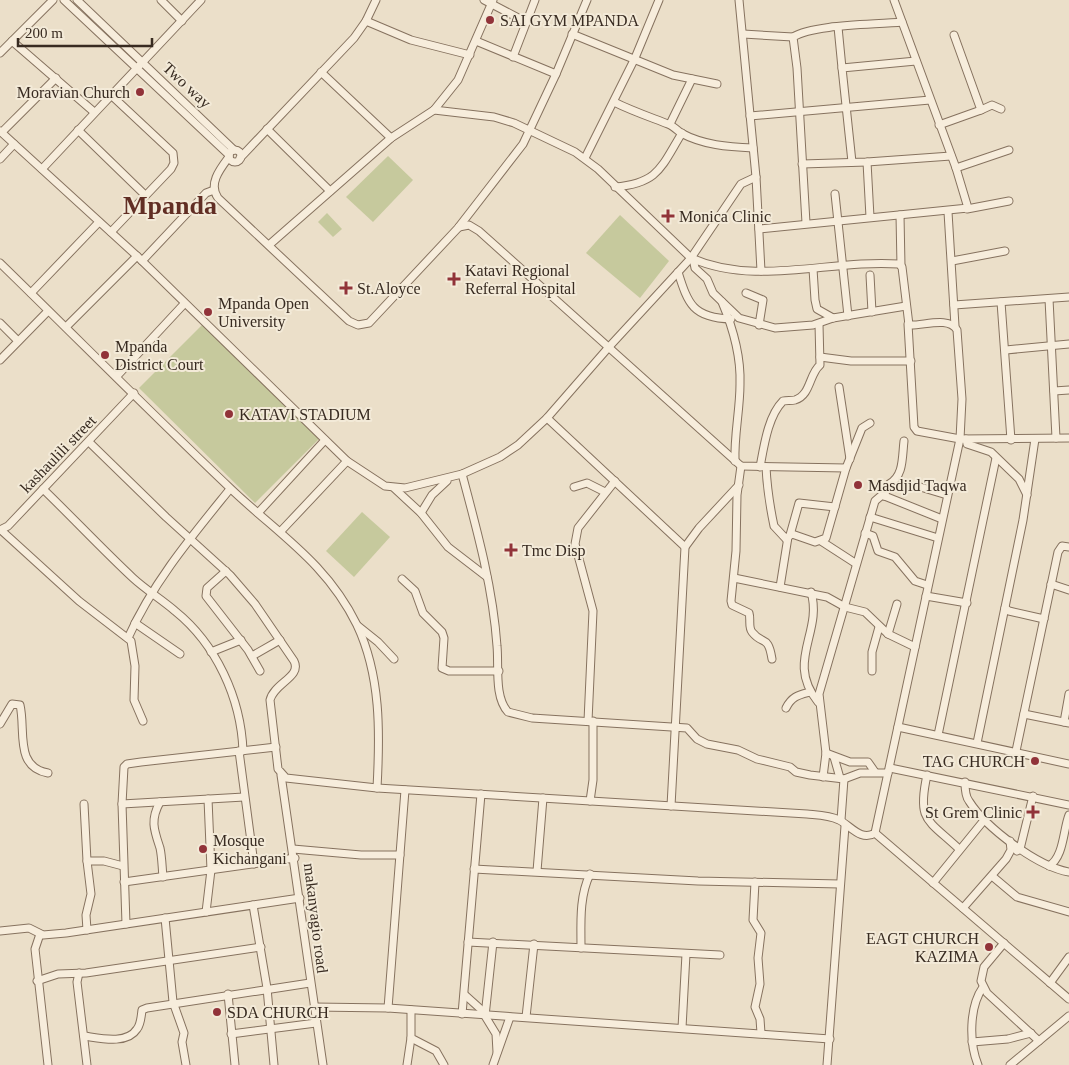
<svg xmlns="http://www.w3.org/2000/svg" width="1069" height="1065" viewBox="0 0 1069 1065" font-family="'Times New Roman',serif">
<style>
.pitch{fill:#c6c99d}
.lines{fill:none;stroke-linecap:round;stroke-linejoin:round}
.minor-casing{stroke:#86725f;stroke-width:9}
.minor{stroke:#f7eddc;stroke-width:7}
.poi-dot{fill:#913339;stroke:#f3ead8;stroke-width:2}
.labels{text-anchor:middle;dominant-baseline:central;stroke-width:4;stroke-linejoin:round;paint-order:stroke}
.poi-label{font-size:16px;fill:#382b21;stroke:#f3ead8;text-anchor:start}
.street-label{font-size:16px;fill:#382b21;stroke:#f3ead8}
.town-label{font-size:26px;font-weight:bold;fill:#612e24;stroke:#f3ead8}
</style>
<rect width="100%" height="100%" fill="#ebdfc9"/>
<g class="pitch">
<polygon points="388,156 413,180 373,222 346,197"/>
<polygon points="327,213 342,229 333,237 318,222"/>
<polygon points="620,215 669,261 640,298 586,253"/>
<polygon points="203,324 319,439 255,503 139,388"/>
<polygon points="362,512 390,537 354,577 326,551"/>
</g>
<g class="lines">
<g class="minor-casing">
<g id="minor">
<polyline points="64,0 229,155"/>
<polyline points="77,0 234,150"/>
<polyline points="161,0 182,21"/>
<polyline points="484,0 526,22"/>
<polyline points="739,0 756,177 761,271"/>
<polyline points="366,21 411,40 470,55"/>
<polyline points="838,27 842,68"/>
<polyline points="572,34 673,75 717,84"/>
<polyline points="743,34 793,37"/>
<polyline points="12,41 94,112"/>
<polyline points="476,41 556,74"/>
<polyline points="0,53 53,0"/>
<polyline points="513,57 535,0"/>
<polyline points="321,72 391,138"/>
<polyline points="111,95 173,153 174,163 171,169 111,232"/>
<path d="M614 102C632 111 650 117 668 124 673 126 677 130 681 133 703 145 728 147 753 148"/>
<polyline points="981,110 992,105 1001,109"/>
<polyline points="750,116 930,100"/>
<polyline points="670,124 692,79"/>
<polyline points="939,125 981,110 954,35"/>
<polyline points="267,129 330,191"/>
<polyline points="78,130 145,195"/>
<polyline points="0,131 137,256 347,461 385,486 405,488 462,474 500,457 518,445 547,418 608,348 691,258 741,184 756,177"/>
<polyline points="2,132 56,78"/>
<circle cx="235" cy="156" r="6"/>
<path d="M229 157C220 169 208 184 218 198L349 321 358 325 369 323 458 228 523 144 556 74 587 0"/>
<polyline points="240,158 354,38 366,21 376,0"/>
<polyline points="585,158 635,58 659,0"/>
<polyline points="0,159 14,144"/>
<polyline points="852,162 842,68 916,61"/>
<polyline points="867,162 870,217"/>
<polyline points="802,164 867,162 951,156"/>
<polyline points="956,168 1009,150"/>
<polyline points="42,169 201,0"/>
<path d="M615 187C659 183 661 167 682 133"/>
<polyline points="835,194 848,316"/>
<polyline points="967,209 1009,201"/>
<polyline points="948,212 955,326"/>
<polyline points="900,215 901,266"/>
<path d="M806 223 797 68 793 37C814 24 874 25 902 22"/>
<polyline points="459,227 469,225 479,231 741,466 846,468"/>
<polyline points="759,229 968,208 956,168 894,0"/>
<polyline points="269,245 391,138 434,110 458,80 493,0"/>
<polyline points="693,258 695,268 707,279 713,293 739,318 775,328 813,325 833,318 906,306"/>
<polyline points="142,261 206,193 214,190"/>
<polyline points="952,261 1005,251"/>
<path d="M0 263C77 338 152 414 230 488 278 534 326 562 357 625 381 676 380 733 377 788"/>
<polyline points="813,269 815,300 817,309 833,318"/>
<path d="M678 272C688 304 693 318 731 319"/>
<polyline points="870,275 872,312"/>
<polyline points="31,293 99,222"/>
<polyline points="746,293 763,300 759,325"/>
<polyline points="1049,299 1056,438"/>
<path d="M722 302C733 328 741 355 740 384 740 410 734 435 735 461"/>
<polyline points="1001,302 1011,440"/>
<polyline points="954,305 1069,297"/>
<polyline points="0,323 18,341"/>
<polyline points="908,324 914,427 917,431 960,439 1069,438"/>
<polyline points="66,327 137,256"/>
<polyline points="1006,350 1069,344"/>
<polyline points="820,357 851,361 911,361"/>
<polyline points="0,360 48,311"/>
<polyline points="117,376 184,304"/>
<polyline points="839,387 850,459"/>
<polyline points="1054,391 1069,390"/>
<polyline points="547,418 685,547 671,806"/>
<polyline points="966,439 967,444 991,452 1019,479 1027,495"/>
<path d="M89 442 166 517 230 575 255 604 294 661C302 677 274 683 270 700L278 769 286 778 377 788 807 814C817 815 829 815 839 820 850 825 861 842 875 833L960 439 962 399 957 330C949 316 923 326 909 325L902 267 899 264C831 259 756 287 691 258L598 169 575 152 514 123 494 117 434 110"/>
<path d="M741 466 737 495 736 551 731 601 732 605 749 613C751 619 748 627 752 632 763 646 768 634 772 659"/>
<path d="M760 467C764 446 768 416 783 401 787 400 791 401 795 400 811 395 809 374 820 365L819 324"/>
<path d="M766 467C767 487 770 507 774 526L787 540"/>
<path d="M462 474C477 530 493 588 497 646 499 666 494 697 508 712L532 718 687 728 697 739 707 744 738 750 757 759 790 767 796 772 810 775 844 779 860 773H888"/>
<polyline points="917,486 947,495"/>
<polyline points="574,487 587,483 605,492"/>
<polyline points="394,488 421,513 448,547 487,577"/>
<path d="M43 489C73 518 102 549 133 578 146 590 161 599 175 611 216 644 241 698 243 751"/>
<path d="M884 496 889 484C904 476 902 457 904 441"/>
<polyline points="258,513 325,440"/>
<polyline points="421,513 432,495 447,481"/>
<polyline points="870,517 938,538"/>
<polyline points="0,530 8,526 134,393"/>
<polyline points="1,530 79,601 131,641 135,666 134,700 143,721"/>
<polyline points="281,531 347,461"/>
<polyline points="865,533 873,536 878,551 895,557 915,581 927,585"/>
<polyline points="790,535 799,503 835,507"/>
<polyline points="821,541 855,563"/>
<polyline points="685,547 699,528 739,485"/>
<polyline points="226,571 207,588 206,596 248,650 260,671"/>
<polyline points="734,578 827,597 845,607 865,612 888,634 915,647"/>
<polyline points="402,579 415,591 423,613 442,632 444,638 442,668 449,671 499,671"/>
<polyline points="1051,584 1069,590"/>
<polyline points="780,587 788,537 792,534 815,542 826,538 846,468 862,428 870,423"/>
<path d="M811 592C823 633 785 661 818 702"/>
<polyline points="926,596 967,603"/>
<polyline points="1005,608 1009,611 1044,619"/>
<polyline points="135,623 180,654"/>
<polyline points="358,626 378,642 394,659"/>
<polyline points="888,634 897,604"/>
<path d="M128 638C153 582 192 536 230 489"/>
<polyline points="211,652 241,640"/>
<polyline points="252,656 280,640"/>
<polyline points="872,671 872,652 879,627"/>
<path d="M786 708C792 696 799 695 810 692"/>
<polyline points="1024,714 1069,723"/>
<polyline points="588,721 593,611 575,544 578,528 615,481"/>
<polyline points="1064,722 1069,694"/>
<path d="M0 724 12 704 20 705C26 730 14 767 48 773"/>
<polyline points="898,727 1069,764"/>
<polyline points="938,735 996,458"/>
<polyline points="977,743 1023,520 1035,439"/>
<polyline points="239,751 254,864"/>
<polyline points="1016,751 1058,552 1062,546 1069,547"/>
<polyline points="826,753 850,762 868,762 875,772"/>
<polyline points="834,757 840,778"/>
<polyline points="890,768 1069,805"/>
<polyline points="281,775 323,1065"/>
<path d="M927 775C917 821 927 819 959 849"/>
<polyline points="823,777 826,753 819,694 875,501 882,495 942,519"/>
<path d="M965 782C965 788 965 796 969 801 986 828 1038 867 1069 872"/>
<polyline points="590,801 593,780 593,721"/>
<path d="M160 802C150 820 154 830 160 848 162 857 162 867 163 877"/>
<polyline points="84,804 87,861 91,894 86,915 87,930"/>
<polyline points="122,804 244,797"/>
<polyline points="841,820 844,779"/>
<polyline points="875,833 1069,999"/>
<polyline points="293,849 361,855 400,855"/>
<polyline points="1017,851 1020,849 1033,796"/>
<polyline points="87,861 104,861 123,866"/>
<path d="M1049 866C1064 857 1063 830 1069 815"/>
<polyline points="474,869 698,881 840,884"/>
<polyline points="537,871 543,798"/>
<polyline points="992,876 1017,897 1069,912"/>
<polyline points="124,882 295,858"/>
<polyline points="755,882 753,920 761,933 758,958 760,984 755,1007 760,1019 761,1033"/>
<polyline points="933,883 985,819"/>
<polyline points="253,905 267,988 274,1065"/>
<polyline points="963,908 1006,859 1011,850 1010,841"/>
<polyline points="206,912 211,870 208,799"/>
<polyline points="165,918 173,1002 184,1033 182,1042 186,1065"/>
<polyline points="126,924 122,804 124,767 127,764 141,762 276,747"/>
<polyline points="0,931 29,928 43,935 66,933 300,898"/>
<polyline points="40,934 35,949 48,1065"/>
<polyline points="468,942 720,955"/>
<polyline points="493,942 485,1016 496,1034 497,1052"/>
<polyline points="1004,943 984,967 981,981 987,993 1039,1041"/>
<path d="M581 948C581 923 579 897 590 874"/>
<polyline points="79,973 77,982 87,1065"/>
<polyline points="37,981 58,974 86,973 261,947"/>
<polyline points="1050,983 1069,957"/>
<polyline points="228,994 235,1065"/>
<polyline points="465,995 485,1013"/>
<polyline points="314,1007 388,1008 830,1039"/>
<polyline points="388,1008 405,790"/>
<polyline points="411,1010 411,1038 436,1051 444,1065"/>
<polyline points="462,1014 481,794"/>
<polyline points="526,1017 534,944"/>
<polyline points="682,1028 686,954"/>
<polyline points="231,1034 316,1023"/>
<path d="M84 1036C99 1038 127 1045 137 1029 141 1024 141 1017 142 1010L147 1008 310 983"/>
<polyline points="972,1042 1008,1039 1031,1033"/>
<polyline points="407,1065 411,1038"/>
<polyline points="493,1065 510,1017"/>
<polyline points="827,1065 845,826"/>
<path d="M978 1065C969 1043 969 1007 983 987"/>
<polyline points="1010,1065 1069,1016"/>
</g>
</g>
<use href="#minor" class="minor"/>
</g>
<g class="poi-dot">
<circle cx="490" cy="20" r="5"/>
<circle cx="140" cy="92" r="5"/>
<path d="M665.5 208.5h5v5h5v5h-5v5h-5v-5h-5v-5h5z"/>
<path d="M451.5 271.5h5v5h5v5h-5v5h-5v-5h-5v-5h5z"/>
<path d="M343.5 280.5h5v5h5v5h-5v5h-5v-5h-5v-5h5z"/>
<circle cx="208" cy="312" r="5"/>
<circle cx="105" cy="355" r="5"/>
<circle cx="229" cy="414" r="5"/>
<circle cx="858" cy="485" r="5"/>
<path d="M508.5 542.5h5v5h5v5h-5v5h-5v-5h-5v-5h5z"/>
<circle cx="1035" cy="761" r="5"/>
<path d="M1030.5 804.5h5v5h5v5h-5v5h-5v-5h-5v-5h5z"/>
<circle cx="203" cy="849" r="5"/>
<circle cx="989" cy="947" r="5"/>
<circle cx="217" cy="1012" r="5"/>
</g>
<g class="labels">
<g class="poi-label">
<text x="500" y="20">SAI GYM MPANDA</text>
<text x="130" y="92" text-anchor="end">Moravian Church</text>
<text x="679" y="216">Monica Clinic</text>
<text x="465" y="270">Katavi Regional<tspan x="465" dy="18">Referral Hospital</tspan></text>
<text x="357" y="288">St.Aloyce</text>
<text x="218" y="303">Mpanda Open<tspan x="218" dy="18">University</tspan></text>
<text x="115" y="346">Mpanda<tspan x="115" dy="18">District Court</tspan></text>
<text x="239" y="414">KATAVI STADIUM</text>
<text x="868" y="485">Masdjid Taqwa</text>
<text x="522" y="550">Tmc Disp</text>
<text x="1025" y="761" text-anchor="end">TAG CHURCH</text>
<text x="1022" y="812" text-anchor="end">St Grem Clinic</text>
<text x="213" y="840">Mosque<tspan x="213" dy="18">Kichangani</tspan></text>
<text x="979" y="938" text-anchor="end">EAGT CHURCH<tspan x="979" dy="18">KAZIMA</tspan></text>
<text x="227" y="1012">SDA CHURCH</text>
</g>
<g class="street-label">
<text transform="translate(187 85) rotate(43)">Two way</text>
<text transform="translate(58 454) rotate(-46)">kashaulili street</text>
<text transform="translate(316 918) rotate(83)">makanyagio road</text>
</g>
<g class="town-label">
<text x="170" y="205">Mpanda</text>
</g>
</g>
<path d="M18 38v8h134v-8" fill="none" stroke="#382b21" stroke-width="2.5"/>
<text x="25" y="38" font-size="15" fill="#382b21" stroke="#f3ead8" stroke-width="4" paint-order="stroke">200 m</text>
</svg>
